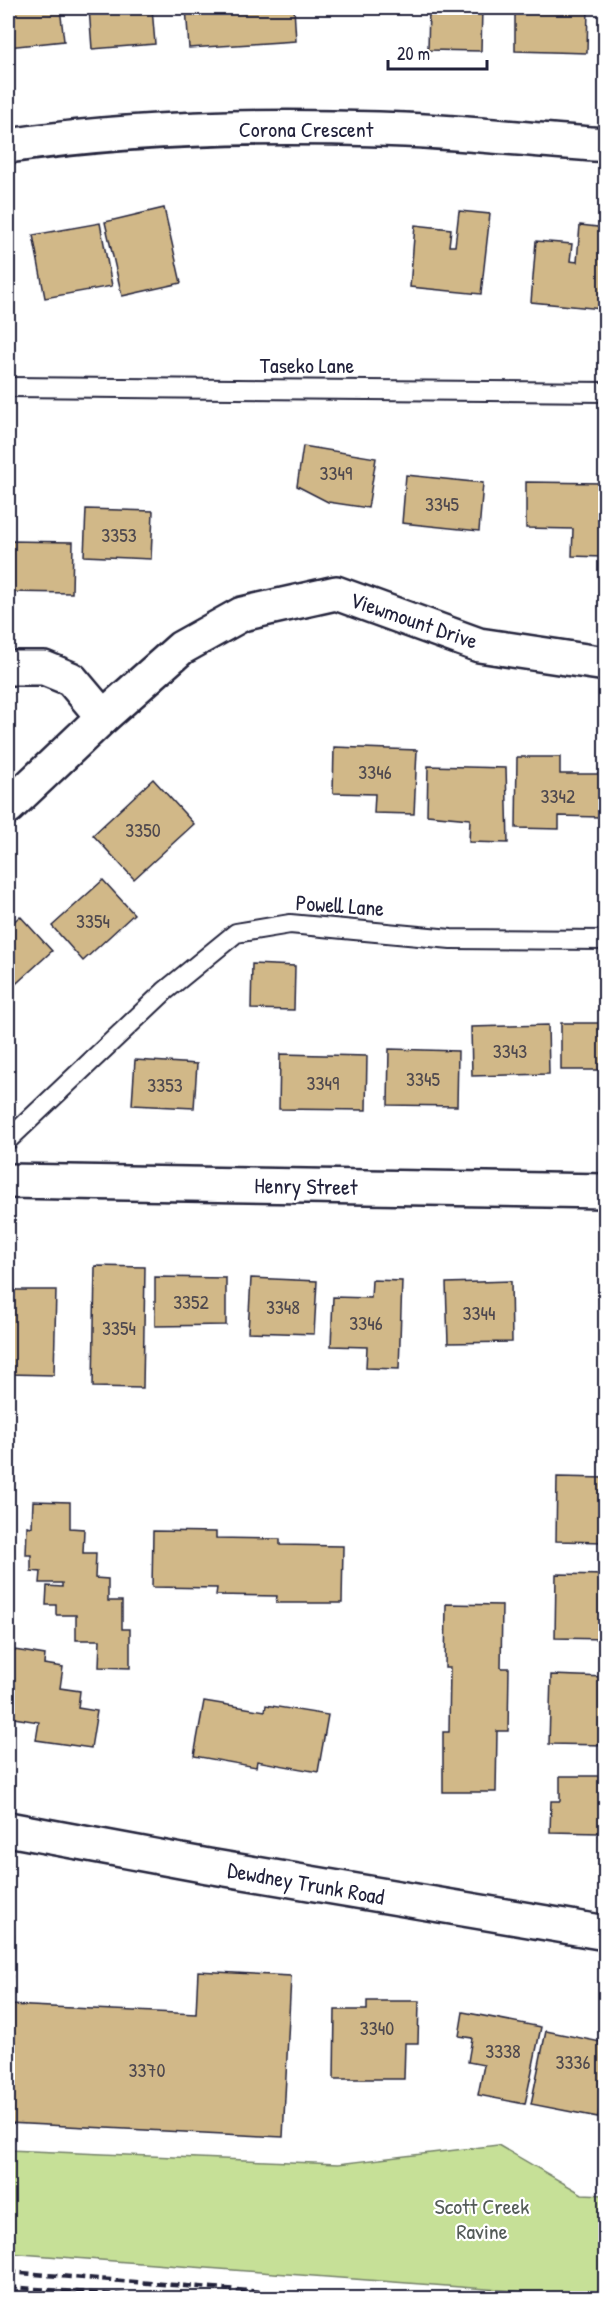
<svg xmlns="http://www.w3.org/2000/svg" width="613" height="2306" viewBox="0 0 613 2306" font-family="'Patrick Hand',sans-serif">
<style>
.green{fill:#c6e097;stroke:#748169;stroke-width:1.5}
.building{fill:#d1b888;stroke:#22223b;stroke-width:1.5}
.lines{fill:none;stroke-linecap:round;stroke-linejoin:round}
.service-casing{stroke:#22223b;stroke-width:22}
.minor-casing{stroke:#22223b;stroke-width:38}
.secondary-casing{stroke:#22223b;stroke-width:38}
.service{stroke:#fff;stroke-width:18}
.minor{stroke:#fff;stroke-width:33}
.secondary{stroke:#fff;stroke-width:33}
.rail{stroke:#22223b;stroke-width:4.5;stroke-dasharray:9 4.5;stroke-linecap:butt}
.labels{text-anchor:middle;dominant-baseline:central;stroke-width:4.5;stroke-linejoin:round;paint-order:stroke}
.number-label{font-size:20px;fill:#4e484e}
.street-label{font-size:22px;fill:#22223b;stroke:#fff}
.park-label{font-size:22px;fill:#535b57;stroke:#fff}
</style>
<rect width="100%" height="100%" fill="#fff"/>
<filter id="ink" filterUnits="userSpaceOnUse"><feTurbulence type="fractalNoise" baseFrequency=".0167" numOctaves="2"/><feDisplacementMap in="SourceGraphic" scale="12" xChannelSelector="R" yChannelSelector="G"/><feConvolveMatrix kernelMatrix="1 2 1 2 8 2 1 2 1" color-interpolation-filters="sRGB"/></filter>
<g filter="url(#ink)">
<polygon class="green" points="498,2145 582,2194 605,2195 605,2298 8,2253 8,2150 338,2164"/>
<g class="building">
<polygon points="8,8 60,8 64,41 8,47"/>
<polygon points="89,8 152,8 155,44 92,49"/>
<polygon points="186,8 294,8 296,41 189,48"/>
<polygon points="429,8 482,8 481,51 428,50"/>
<polygon points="515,8 588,8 587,53 515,51"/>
<polygon points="164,208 181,283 122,296 105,222"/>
<polygon points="459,211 490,214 481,294 410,287 415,225 451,229 449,246 455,246"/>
<polygon points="100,223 112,286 45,298 33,235"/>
<polygon points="580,225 606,228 606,282 602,309 531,302 536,241 572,244 570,261 577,262"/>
<polygon points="8,237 8,266 10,266 10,315 8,315"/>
<polygon points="303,446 376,458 368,508 328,502 297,486"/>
<polygon points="406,475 483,483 479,531 402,523"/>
<polygon points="526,482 603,483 602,557 572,556 573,529 526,528"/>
<polygon points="86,509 153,511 151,559 84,556"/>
<polygon points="8,541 73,542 72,593 8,592"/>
<polygon points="334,747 417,750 414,814 374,813 375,794 333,793"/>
<polygon points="517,757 560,757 560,774 600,774 599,817 559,816 559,829 516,828"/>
<polygon points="428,766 506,768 508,843 469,842 470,819 427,815"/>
<polygon points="153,779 194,824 134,879 93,835"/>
<polygon points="103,880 134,914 83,961 52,926"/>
<polygon points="20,916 52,951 8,991 8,927"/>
<polygon points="252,964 295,966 294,1010 251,1009"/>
<rect x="561" y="1023" width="45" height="47"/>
<polygon points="548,1025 549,1074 472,1076 471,1027"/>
<polygon points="389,1049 458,1051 457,1106 388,1105"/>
<polygon points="280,1054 367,1056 366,1110 279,1109"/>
<polygon points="135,1060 197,1064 194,1108 132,1105"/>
<polygon points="95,1266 145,1267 143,1388 93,1387"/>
<polygon points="155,1277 226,1278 226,1325 155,1326"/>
<polygon points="251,1278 317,1281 314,1334 248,1332"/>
<polygon points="372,1280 402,1281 399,1369 366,1368 367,1347 331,1346 333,1297 371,1298"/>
<polygon points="511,1281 512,1342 448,1343 446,1283"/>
<polygon points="9,1290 56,1290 54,1375 8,1374"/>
<polygon points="557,1477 606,1478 606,1542 556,1541"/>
<polygon points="33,1501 70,1502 70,1528 84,1529 83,1553 96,1553 95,1578 108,1579 108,1601 122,1601 122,1629 130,1629 130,1668 99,1667 100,1640 76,1640 76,1615 56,1615 56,1605 46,1605 47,1586 62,1587 62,1583 40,1583 41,1572 31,1571 31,1555 26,1555 27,1526 32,1527"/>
<polygon points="153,1531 216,1532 216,1538 280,1539 280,1545 343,1546 342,1603 276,1603 277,1596 216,1595 217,1588 152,1587"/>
<polygon points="556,1574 606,1575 606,1639 555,1638"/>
<polygon points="446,1604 502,1605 501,1668 509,1668 508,1731 497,1731 496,1792 443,1792 443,1732 449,1732 450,1668 445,1668"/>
<polygon points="8,1649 45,1655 44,1664 63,1667 60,1688 80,1691 78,1708 97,1711 91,1748 36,1740 39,1722 8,1717"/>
<polygon points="551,1675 606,1677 606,1745 549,1744"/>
<polygon points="204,1701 265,1711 266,1705 328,1715 318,1772 257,1761 256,1767 194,1756"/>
<polygon points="560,1776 606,1776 606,1841 600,1841 600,1833 550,1832 551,1801 560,1801"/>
<polygon points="8,1935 14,1935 10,2005 196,2014 198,1971 291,1976 283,2137 8,2123"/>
<polygon points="367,2001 419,2001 418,2043 405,2043 404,2079 334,2079 335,2010 367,2010"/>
<polygon points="463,2012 541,2027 525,2104 478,2095 484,2065 468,2062 472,2038 459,2036"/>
<polygon points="546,2031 606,2043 606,2079 598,2117 531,2104"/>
</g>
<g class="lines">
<g class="service-casing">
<g id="service">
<polyline points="8,387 606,392"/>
<polyline points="8,1140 165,991 236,933 290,924 451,939 606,940"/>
</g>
</g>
<g class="minor-casing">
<g id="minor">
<path d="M8 146C130 128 255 125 379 129 454 131 530 140 606 145"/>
<polyline points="8,668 44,668 71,679 103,717"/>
<polyline points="8,807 103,717 181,648 242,614 336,593 479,645 606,664"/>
<polyline points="8,1181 606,1191"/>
</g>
</g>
<g class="secondary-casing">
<polyline id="secondary" points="8,1829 208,1866 606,1933"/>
</g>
<use href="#service" class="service"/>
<use href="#minor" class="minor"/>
<use href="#secondary" class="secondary"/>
<g class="rail">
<polyline points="8,2272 340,2298"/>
<polyline points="8,2287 159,2298"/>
</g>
</g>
</g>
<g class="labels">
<g class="number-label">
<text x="336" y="472">3349</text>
<text x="442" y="503">3345</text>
<text x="119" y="534">3353</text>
<text x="375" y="771">3346</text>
<text x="558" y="795">3342</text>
<text x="143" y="829">3350</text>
<text x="93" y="920">3354</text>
<text x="510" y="1050">3343</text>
<text x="423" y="1078">3345</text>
<text x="323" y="1082">3349</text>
<text x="165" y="1084">3353</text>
<text x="191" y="1301">3352</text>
<text x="283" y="1306">3348</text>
<text x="479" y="1312">3344</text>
<text x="366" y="1322">3346</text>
<text x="119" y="1327">3354</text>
<text x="377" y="2027">3340</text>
<text x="503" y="2050">3338</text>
<text x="573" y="2061">3336</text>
<text x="147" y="2069">3370</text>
</g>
<g class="street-label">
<text x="306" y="129">Corona Crescent</text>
<text x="307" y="365">Taseko Lane</text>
<text transform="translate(414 620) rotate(19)">Viewmount Drive</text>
<text transform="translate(340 905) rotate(4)">Powell Lane</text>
<text transform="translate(306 1186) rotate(1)">Henry Street</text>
<text transform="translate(306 1883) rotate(10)">Dewdney Trunk Road</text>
</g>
<g class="park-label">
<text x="482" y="2206">Scott Creek<tspan x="482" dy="25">Ravine</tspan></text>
</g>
</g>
<rect width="613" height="2306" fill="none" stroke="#fff" stroke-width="30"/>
<rect x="15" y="15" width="583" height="2276" fill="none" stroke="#22223b" stroke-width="2" filter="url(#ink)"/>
<path d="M388 60v9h99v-9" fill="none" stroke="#22223b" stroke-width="3"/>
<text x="397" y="60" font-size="18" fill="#22223b" stroke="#ffffff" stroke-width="4.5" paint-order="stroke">20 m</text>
</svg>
